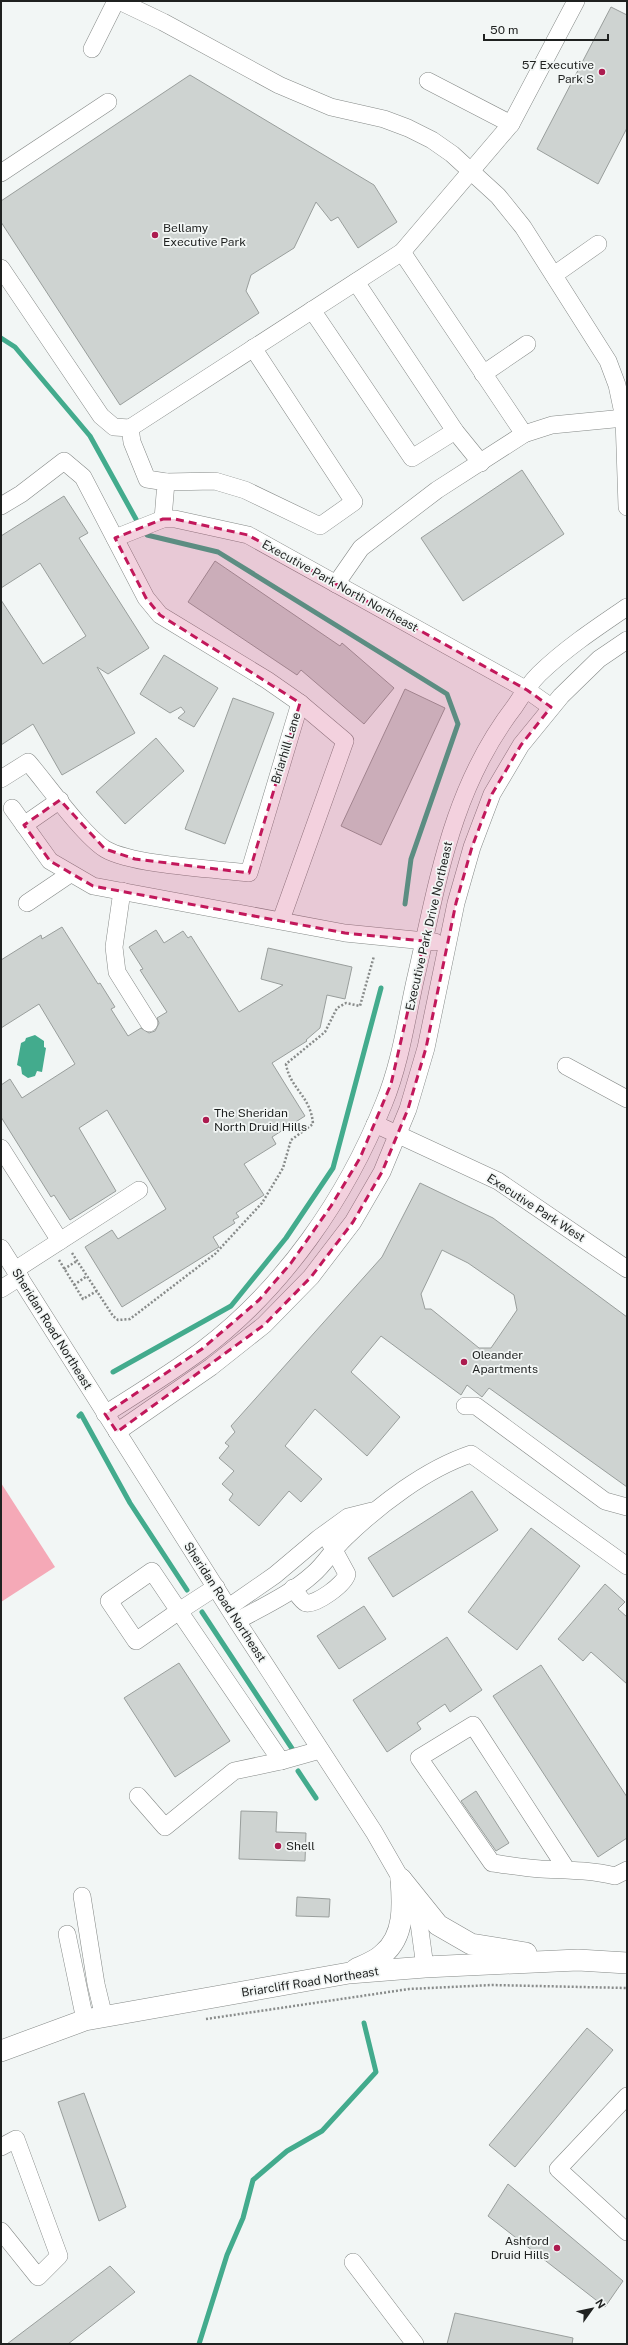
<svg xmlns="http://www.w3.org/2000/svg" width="628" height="2345" viewBox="0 0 628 2345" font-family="'Public Sans',sans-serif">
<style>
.green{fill:#f5a9b7}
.water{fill:#43ab8d}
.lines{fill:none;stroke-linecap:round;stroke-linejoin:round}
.stream{stroke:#43ab8d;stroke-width:5}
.building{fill:#ced3d1;stroke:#999e9c;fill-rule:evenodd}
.minor-casing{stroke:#858987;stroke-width:18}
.major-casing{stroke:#858987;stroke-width:22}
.path{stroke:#888b8a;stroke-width:2.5;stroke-dasharray:2 2;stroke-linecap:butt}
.minor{stroke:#fff;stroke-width:17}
.major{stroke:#fff;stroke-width:21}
.marked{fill:#c2185b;fill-opacity:0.2;stroke:#c2185b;stroke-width:3;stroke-dasharray:8 5;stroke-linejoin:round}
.poi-dot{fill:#ac1b4f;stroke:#f2f6f5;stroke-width:1.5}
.labels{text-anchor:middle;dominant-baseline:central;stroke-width:3.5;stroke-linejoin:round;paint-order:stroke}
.poi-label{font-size:12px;fill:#1f2120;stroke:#f2f6f5;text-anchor:start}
.street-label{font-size:12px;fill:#1f2120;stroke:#f2f6f5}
</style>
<rect width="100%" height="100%" fill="#f2f6f5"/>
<polygon class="green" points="1,1483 55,1567 1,1602"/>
<polygon class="water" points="35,1035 44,1041 44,1047 46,1048 42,1072 37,1071 35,1076 28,1078 22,1074 21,1067 17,1065 21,1043 25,1041 26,1038"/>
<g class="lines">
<g class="stream">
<polyline points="1,338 15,347 90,436 137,521"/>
<polyline points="147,535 218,552 447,694 458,724 411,859 405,904"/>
<polyline points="113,1372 231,1306 286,1238 333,1168 381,988"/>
<polyline points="79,1416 81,1414 130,1503 187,1590"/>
<polyline points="202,1612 293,1750"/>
<polyline points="298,1771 316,1798"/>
<polyline points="199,2344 227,2255 243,2218 253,2180 287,2151 322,2131 376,2072 364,2023"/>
</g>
</g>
<g class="building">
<polygon points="611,7 627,15 627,128 598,184 537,149"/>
<polygon points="190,75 374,185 397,222 358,248 338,217 331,221 316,202 294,248 251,275 246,291 259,313 120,405 1,222 1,201"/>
<polygon points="522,470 564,534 463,601 421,538"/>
<polygon points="64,496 88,533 79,538 149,648 108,674 97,667 135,733 62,775 33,724 1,745 1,600 43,664 86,636 40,563 1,588 1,536"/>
<polygon points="215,561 340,646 342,643 394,688 364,724 301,670 297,675 188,602"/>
<polygon points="164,655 218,688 194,727 178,718 185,712 181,707 170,713 140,694"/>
<polygon points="405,689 445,708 381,845 341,826"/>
<polygon points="233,698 274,713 225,844 185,829"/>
<polygon points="156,738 184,771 125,824 96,792"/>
<polygon points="62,927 98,984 100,983 115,1007 111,1009 128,1036 141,1028 149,1033 155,1031 159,1023 157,1018 167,1012 140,970 143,969 129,947 156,930 164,943 183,931 188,938 191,936 239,1012 283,985 261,979 268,948 352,967 345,999 327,995 320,1028 306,1040 307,1041 272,1063 305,1116 272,1137 276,1144 244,1164 264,1195 236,1213 239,1217 233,1220 235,1223 213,1237 219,1247 122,1307 85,1247 112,1230 118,1239 166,1209 107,1110 79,1128 116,1191 70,1220 54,1195 51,1197 1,1117 1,1085 10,1079 22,1098 75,1064 39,1004 1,1028 1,960 41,935 42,939"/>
<path d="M420 1183 493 1218 627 1317V1487L489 1388 482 1397 467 1385 461 1395 381 1336 351 1372 400 1417 367 1456 315 1409 285 1446 322 1479 301 1502 289 1491 259 1526 229 1500 233 1494 222 1484 234 1471 219 1458 229 1446 225 1443 235 1432 231 1426 382 1257ZM442 1250 468 1263 514 1295 517 1310 491 1348H479L431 1309H425L421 1294Z"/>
<polygon points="472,1491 498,1530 393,1597 368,1558"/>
<polygon points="531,1528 580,1566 517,1650 468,1612"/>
<polygon points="605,1584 625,1602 618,1609 627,1617 627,1684 591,1652 583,1661 558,1639"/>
<polygon points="364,1606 386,1639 339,1669 317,1636"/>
<polygon points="447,1637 482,1690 450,1712 445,1704 417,1723 421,1729 387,1752 353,1700"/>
<polygon points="179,1663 230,1741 175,1777 124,1698"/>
<polygon points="541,1665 627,1797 627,1838 598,1857 493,1696"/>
<polygon points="476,1791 509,1843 496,1851 461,1801"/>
<polygon points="241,1811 277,1812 276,1832 306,1833 305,1861 239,1859"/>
<polygon points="297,1897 330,1899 329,1917 296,1916"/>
<polygon points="587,2028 613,2050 515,2167 489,2145"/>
<polygon points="84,2093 126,2207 99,2221 58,2102"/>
<polygon points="508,2184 623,2281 605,2307 488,2216"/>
<polygon points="110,2266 135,2292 68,2344 7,2344"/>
<polygon points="455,2313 573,2338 572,2344 447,2344"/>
</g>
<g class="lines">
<g class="minor-casing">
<g id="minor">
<polyline points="119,1 163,22 279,85 331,107 384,119 408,128 432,140 452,154 498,196 523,227 608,361 617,385 624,418 627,507"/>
<polyline points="92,49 116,1"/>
<polyline points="428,81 511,124"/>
<polyline points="1,173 108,102"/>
<polyline points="402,252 524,434"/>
<polyline points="1,268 101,416 114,427 130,428"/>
<polyline points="554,275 598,244"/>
<polyline points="356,282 455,431 481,463"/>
<polyline points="312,310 412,458 455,431"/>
<polyline points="483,374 527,344"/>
<polyline points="166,482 215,481 245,490 320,526 354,502 253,348"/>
<path d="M1 506 21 494 64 461 83 477 146 598 160 615 267 680 300 703 249 873C214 869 132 865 105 849 82 834 47 784 28 762L1 779"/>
<polyline points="163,519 166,482 147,479 132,442 130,428 402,252 511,124 576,1"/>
<polyline points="115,538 163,519 175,519 248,535 527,690 551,707"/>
<polyline points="336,584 361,548 437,490 524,434 552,425 624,418"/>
<polyline points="12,808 50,861 93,886 345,933 435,942"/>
<polyline points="24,825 60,800"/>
<polyline points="122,891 114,947 117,972 149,1023"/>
<polyline points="27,903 70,874"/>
<polyline points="281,920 345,741 300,703"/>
<polyline points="566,1066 627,1099"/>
<polyline points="375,1124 498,1181 627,1269"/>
<polyline points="1,1148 60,1241"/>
<polyline points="1,1248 233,1615 374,1832 401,1879 419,1923 425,1967"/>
<polyline points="15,1270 139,1190"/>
<polyline points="1,1289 20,1277"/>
<polyline points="465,1406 476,1406 605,1501 627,1507"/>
<path d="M105 1414C138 1393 171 1373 202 1350 284 1288 346 1198 384 1103 400 1064 406 1022 415 981 438 882 451 789 515 706 522 695 530 683 539 674 566 648 596 628 627 607"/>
<polyline points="117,1432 211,1367 264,1325 311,1277 353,1222 382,1172 408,1109 426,1048 456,903 472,847 492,794 521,745 561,696 599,659 627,640"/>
<polygon points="152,1571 179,1611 136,1641 109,1601"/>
<polyline points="216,1587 179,1611 281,1761 320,1750"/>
<path d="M293 1588C297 1593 301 1601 306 1603 316 1605 345 1584 347 1574L329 1541"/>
<polyline points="229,1607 275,1575 319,1538 348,1517 372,1511"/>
<path d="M237 1621C262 1607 291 1594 313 1574 325 1564 333 1549 345 1538 379 1505 426 1469 471 1454L627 1566"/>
<polyline points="138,1796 165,1827 234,1771 281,1761"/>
<path d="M567 1870 473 1725 419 1758 492 1863C508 1865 525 1868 541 1869 566 1870 591 1870 615 1876L627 1870"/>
<polyline points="82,1896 96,1984 104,2017"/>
<polyline points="67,1934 85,2020"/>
<polyline points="627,2096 558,2169 627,2232"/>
<polyline points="1,2147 16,2139 59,2256 38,2277 1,2231"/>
<polyline points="353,2262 415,2344"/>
</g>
</g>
<g class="major-casing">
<g id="major">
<polyline points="401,1879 438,1925 471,1944 526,1953"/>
<path d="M356 1969C365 1965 376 1961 383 1954 405 1936 403 1905 401 1879"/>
<polyline points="1,2051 85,2020 349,1973 425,1967 578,1960 627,1963"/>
</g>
</g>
<g class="path">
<path d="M72 1253 113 1316 118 1320 130 1319 215 1254 262 1203 283 1168 291 1140 313 1124C311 1096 290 1089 286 1064L325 1032 337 1008 346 1003 360 1006 374 956"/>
<polyline points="59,1260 83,1299 97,1291"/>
<polyline points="64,1269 77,1261"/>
<polyline points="74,1285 87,1276"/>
<polyline points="206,2019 409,1989 492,1985 627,1988"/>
</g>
<use href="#minor" class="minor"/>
<use href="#major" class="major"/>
</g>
<path class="marked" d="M163 519H175L248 535 527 690 551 707 521 745 492 794 472 847 456 903 426 1048 408 1109 382 1172 353 1222 311 1277 264 1325 117 1432 105 1414 202 1349 259 1300 291 1263 331 1206 360 1158 391 1084 424 941 345 933 93 886 50 861 24 825 60 800 105 849 135 859 249 873 300 703 160 615 146 598 115 538Z"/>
<g class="poi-dot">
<circle cx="602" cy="72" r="4"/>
<circle cx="155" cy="235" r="4"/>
<circle cx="206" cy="1120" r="4"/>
<circle cx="464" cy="1362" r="4"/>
<circle cx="278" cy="1846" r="4"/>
<circle cx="557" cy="2248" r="4"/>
</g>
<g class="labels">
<g class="poi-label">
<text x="594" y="65" text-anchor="end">57 Executive<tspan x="594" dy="14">Park S</tspan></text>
<text x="163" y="228">Bellamy<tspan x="163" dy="14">Executive Park</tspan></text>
<text x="214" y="1113">The Sheridan<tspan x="214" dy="14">North Druid Hills</tspan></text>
<text x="472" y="1355">Oleander<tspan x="472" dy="14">Apartments</tspan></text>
<text x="286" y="1846">Shell</text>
<text x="549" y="2241" text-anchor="end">Ashford<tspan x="549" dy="14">Druid Hills</tspan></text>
</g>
<g class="street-label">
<text transform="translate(340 586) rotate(29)">Executive Park North Northeast</text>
<text transform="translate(286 748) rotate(-73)">Briarhill Lane</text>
<text transform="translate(429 926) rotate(-77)">Executive Park Drive Northeast</text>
<text transform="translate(536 1208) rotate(33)">Executive Park West</text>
<text transform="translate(52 1329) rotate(58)">Sheridan Road Northeast</text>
<text transform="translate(225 1602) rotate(57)">Sheridan Road Northeast</text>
<text transform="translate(310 1982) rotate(-9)">Briarcliff Road Northeast</text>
</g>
</g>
<rect width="628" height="2345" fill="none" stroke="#1f2120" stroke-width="4"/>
<g transform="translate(592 2309) rotate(57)" stroke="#f2f6f5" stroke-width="3" paint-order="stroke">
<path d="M0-3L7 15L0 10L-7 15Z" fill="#1f2120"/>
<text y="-6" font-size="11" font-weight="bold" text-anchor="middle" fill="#1f2120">N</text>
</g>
<path d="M484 34v6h124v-6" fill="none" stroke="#1f2120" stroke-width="2"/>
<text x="490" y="34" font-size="12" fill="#1f2120" stroke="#f2f6f5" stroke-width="3" paint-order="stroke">50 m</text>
</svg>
